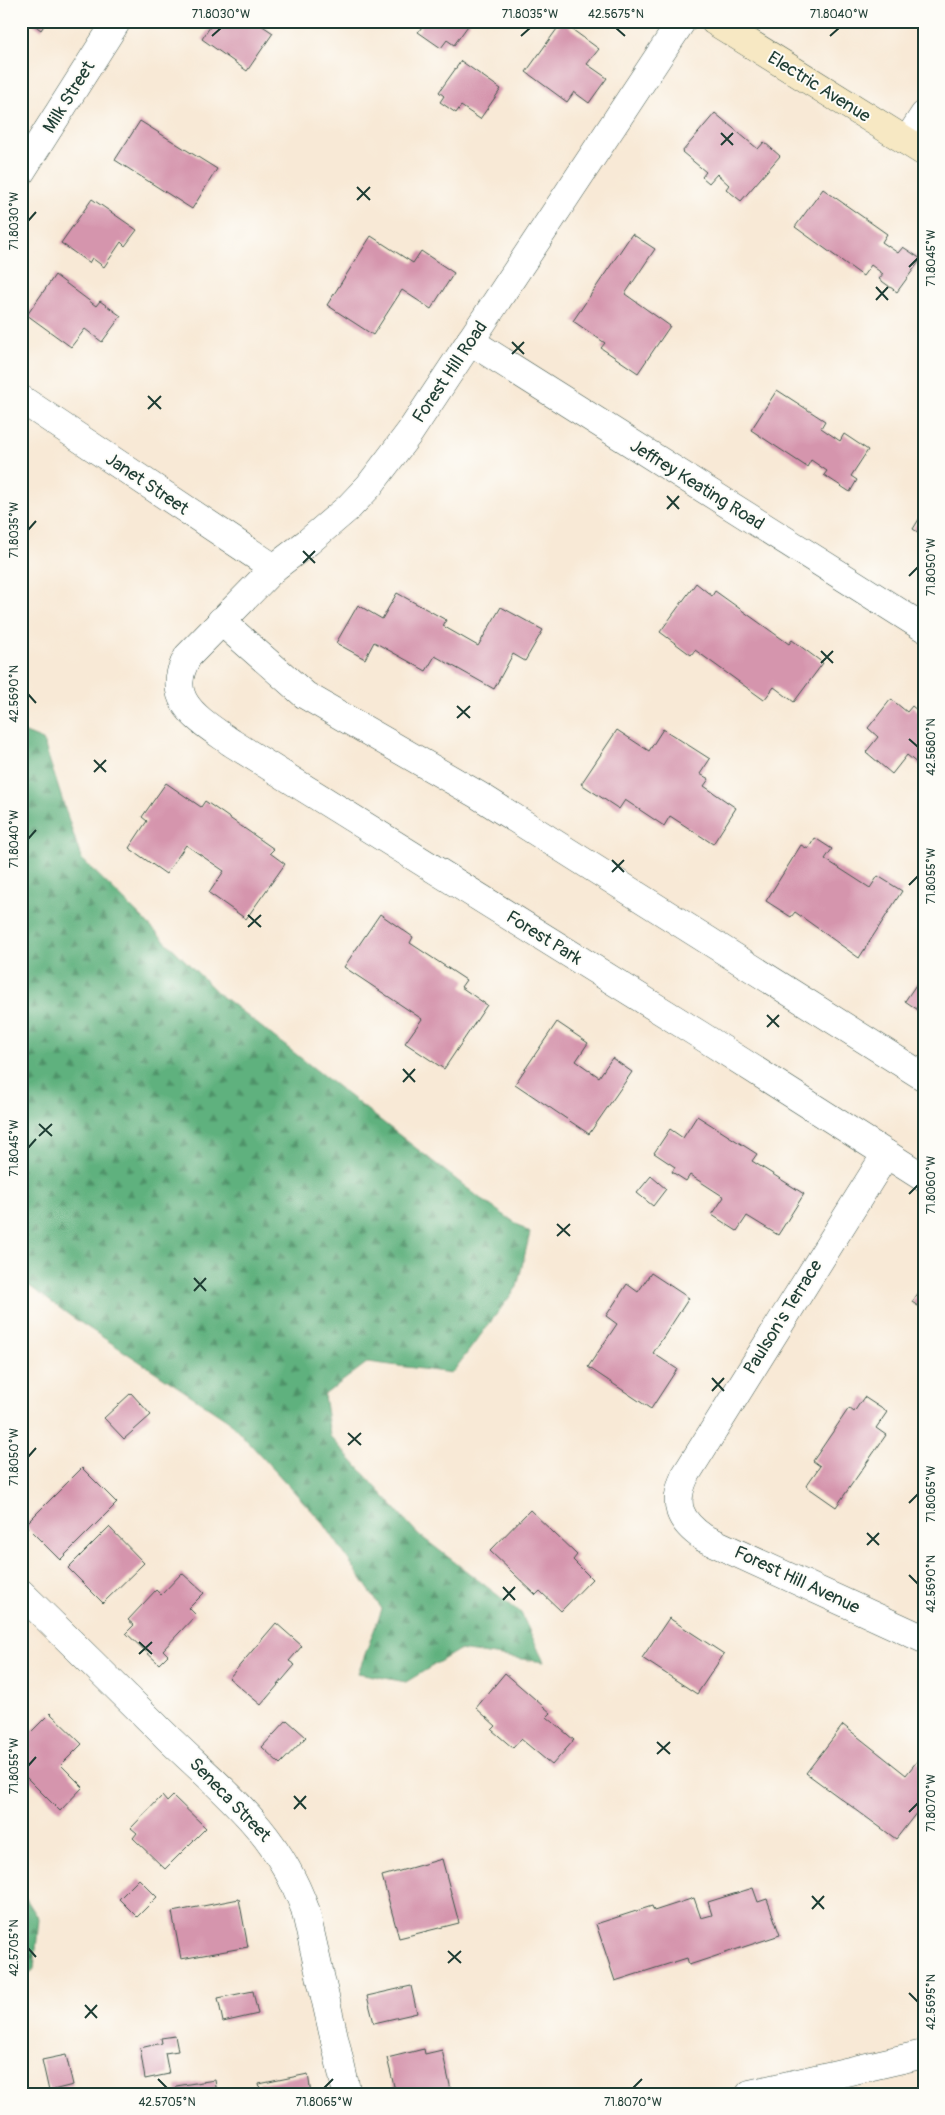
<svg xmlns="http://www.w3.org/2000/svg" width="945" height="2115" viewBox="0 0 945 2115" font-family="Pangolin,sans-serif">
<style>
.forest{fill:url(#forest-firs);stroke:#3f7759}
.building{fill:#d595ad}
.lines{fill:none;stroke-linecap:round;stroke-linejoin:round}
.minor-casing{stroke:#40574c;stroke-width:29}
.secondary-casing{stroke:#40574c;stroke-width:29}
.minor{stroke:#fff;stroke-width:28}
.secondary{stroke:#f7e8c3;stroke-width:28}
.ticks{fill:none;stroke:#1f3d34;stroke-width:2}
.labels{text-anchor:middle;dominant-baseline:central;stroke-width:4;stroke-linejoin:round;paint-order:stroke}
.street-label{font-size:18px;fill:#1f3d34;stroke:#fdfcf7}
.neatline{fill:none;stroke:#1f3d34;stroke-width:2}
.ticks-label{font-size:12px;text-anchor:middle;fill:#1f3d34}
</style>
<defs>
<pattern id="forest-firs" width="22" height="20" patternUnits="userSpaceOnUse" patternTransform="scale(1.25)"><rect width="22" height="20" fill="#5fb17e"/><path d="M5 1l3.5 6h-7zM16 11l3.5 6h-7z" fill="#4e9168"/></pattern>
</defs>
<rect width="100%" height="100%" fill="#fdfcf7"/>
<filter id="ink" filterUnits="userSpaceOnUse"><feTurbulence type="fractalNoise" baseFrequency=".02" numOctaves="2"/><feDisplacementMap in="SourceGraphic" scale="10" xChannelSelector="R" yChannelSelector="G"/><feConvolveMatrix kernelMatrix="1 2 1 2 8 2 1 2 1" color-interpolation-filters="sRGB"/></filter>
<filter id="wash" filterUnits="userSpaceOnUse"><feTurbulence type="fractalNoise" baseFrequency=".0096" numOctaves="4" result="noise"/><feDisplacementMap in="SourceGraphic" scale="20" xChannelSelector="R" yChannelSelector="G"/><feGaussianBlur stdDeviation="1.12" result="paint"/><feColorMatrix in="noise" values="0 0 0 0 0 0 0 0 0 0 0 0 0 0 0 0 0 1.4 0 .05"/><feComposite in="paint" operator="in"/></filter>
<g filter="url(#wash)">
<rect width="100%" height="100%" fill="#f8e9d6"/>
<g class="forest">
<polygon points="21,731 43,740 81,858 219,994 481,1199 530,1233 517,1287 452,1373 368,1362 324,1395 330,1436 418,1534 521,1613 544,1662 459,1650 406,1682 358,1673 382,1609 324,1524 228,1420 72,1317 21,1280"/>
<polygon points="21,1891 39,1919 34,1969 21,1984"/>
</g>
<g id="blocks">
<g class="building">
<polygon points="29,21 47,21 41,30"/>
<polygon points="214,21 255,21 273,33 247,71 202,39"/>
<polygon points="415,21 468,21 470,23 454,45 447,40 441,48 418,32 422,27"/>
<polygon points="562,22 599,49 587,64 607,78 589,103 574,92 567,102 526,72"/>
<polygon points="461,61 501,89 480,119 461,106 456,113 440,102 444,96 439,92"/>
<polygon points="715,113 758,149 764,142 780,156 741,201 726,189 729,185 717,174 709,183 702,177 706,172 682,152"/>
<polygon points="140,121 217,169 192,209 115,160"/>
<polygon points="823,189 887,234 882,242 898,253 903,247 921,259 897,292 879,279 883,274 871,265 863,276 795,227"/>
<polygon points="92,199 137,230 125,246 121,242 104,267 92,258 89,263 61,243"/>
<polygon points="632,234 655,249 625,294 670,326 638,373 601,348 605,343 573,321"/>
<polygon points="371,236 413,263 421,251 454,273 431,309 402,290 373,335 327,305"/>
<polygon points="55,275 96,306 100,301 121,316 102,342 85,329 71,347 27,315"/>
<polygon points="777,390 825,421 821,428 840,441 844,434 868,450 851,476 857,480 850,492 824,475 827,471 811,460 807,467 751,430"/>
<polygon points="924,511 924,536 913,529"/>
<polygon points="696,583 712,596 715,591 789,644 792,640 823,663 794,702 774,687 764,700 695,650 691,655 660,632"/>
<polygon points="397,593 446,620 443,626 478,646 501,607 543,630 525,661 513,654 494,689 435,656 426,671 374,642 365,659 336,643 358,605 382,619"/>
<polygon points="891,699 907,712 912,706 924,716 924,769 907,755 892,774 866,752 878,737 868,728"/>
<polygon points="663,729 710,759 700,774 709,779 704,786 736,808 713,844 670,816 664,826 625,800 619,809 581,784 617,730 649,751"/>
<polygon points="166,783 201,807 205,801 274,849 270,853 285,864 246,919 209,893 224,871 186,845 166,874 129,848 147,821 142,817"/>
<polygon points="815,838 832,849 825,859 870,888 878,876 902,891 859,958 795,912 791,917 766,901 801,845 808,849"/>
<polygon points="380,914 413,937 410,943 466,980 461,987 487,1005 444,1069 405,1043 422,1019 344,967"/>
<polygon points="924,973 924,1014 905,1001"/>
<polygon points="557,1022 588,1043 576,1061 599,1077 612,1058 632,1072 589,1134 515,1084"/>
<polygon points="697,1116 757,1154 752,1161 804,1194 778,1235 747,1216 737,1231 712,1215 724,1197 690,1175 686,1181 672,1172 675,1167 654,1153 670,1129 683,1138"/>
<polygon points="651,1176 666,1189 653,1206 637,1193"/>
<polygon points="651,1273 689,1298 653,1353 677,1369 651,1409 588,1367 617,1324 606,1316 627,1284 638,1292"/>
<polygon points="924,1285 924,1310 912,1302"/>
<polygon points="131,1393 151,1415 124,1439 104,1418"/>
<polygon points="864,1397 887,1412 876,1428 886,1435 836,1507 806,1486 820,1466 813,1461 849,1408 854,1412"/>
<polygon points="82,1468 117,1503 60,1560 25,1525"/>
<polygon points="530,1510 577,1555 573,1560 592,1579 561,1611 540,1591 536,1595 490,1551"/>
<polygon points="109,1527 144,1563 103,1603 68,1568"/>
<polygon points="182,1573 204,1593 189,1608 196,1615 163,1650 168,1655 159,1664 126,1633 134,1625 128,1620 156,1590 161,1595"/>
<polygon points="669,1618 724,1654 697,1694 642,1658"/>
<polygon points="276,1623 302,1646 289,1661 295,1665 261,1705 229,1678"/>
<polygon points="505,1673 551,1713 547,1717 574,1740 552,1765 521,1739 513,1748 492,1730 496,1726 476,1708"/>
<polygon points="50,1713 82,1744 61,1765 83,1787 60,1811 21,1772 21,1742"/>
<polygon points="287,1720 306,1737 280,1764 262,1747"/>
<polygon points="843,1725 906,1775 917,1761 924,1767 924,1803 896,1839 806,1773"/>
<polygon points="162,1796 167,1802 173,1796 206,1828 165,1869 133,1838 137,1833 131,1828"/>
<polygon points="442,1859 459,1923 399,1938 382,1876"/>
<polygon points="139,1879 157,1897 137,1917 119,1899"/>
<polygon points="753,1888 758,1902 767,1899 780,1935 689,1965 687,1958 615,1981 596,1924 652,1906 654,1911 694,1898 701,1918 712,1915 708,1902"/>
<polygon points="239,1899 248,1947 181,1959 172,1912"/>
<polygon points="411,1986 417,2013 374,2023 367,1996"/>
<polygon points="253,1991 258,2014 223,2022 218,1998"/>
<polygon points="175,2036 178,2051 165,2053 169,2074 145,2079 140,2048 162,2043 161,2038"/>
<polygon points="424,2049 425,2054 442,2050 452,2094 396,2094 387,2058"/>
<polygon points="66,2055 73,2085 49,2091 42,2060"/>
<polygon points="308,2074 311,2094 261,2094 259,2084"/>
<polygon points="215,2080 217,2094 177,2094 176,2086"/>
</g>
</g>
</g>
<g filter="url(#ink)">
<use href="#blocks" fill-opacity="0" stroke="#40574c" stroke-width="1"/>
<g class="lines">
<g class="minor-casing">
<g id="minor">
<path d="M682 21 410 432 369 486 349 507 308 542 274 568 188 656C162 701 200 720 232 743L700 1035 924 1178"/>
<polyline points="907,141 924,115"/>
<polyline points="21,172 117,21"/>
<polyline points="470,341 924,628"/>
<polyline points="21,399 274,568"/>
<polyline points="221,621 305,695 478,795 924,1077"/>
<path d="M886 1154 685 1476C672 1504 679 1521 704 1538L924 1639"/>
<path d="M21 1593C70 1641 119 1689 167 1737 225 1793 277 1831 305 1909L347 2094"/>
<polyline points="750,2094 924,2054"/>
</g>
</g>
<g class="secondary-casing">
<polyline id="secondary" points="714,21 924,152"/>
</g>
<use href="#minor" class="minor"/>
<use href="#secondary" class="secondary"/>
</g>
</g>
<path class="ticks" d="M616 28 625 36M212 36 221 28M521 36 530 28M830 36 839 28M721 133 733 145M721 145 733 133M357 187 370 200M357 200 370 187M28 221 36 212M909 267 918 258M876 287 888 300M876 300 888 287M512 342 524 354M512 354 524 342M148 396 161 409M148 409 161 396M667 496 679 509M667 509 679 496M28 530 36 521M303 551 315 563M303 563 315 551M909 576 918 567M821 651 833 663M821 663 833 651M28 694 36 703M457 706 470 718M457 718 470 706M909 739 918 747M94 760 106 772M94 772 106 760M28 839 36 830M612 860 624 872M612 872 624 860M909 885 918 876M248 915 261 927M248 927 261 915M767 1015 779 1027M767 1027 779 1015M403 1069 415 1082M403 1082 415 1069M39 1124 52 1136M39 1136 52 1124M28 1148 36 1139M909 1194 918 1185M557 1224 570 1236M557 1236 570 1224M194 1278 206 1291M194 1291 206 1278M712 1378 724 1391M712 1391 724 1378M348 1433 361 1445M348 1445 361 1433M28 1457 36 1448M909 1503 918 1494M867 1533 879 1545M867 1545 879 1533M909 1575 918 1584M503 1587 515 1600M503 1600 515 1587M139 1642 152 1654M139 1654 152 1642M657 1742 670 1754M657 1754 670 1742M28 1766 36 1757M294 1796 306 1809M294 1809 306 1796M909 1812 918 1803M812 1896 824 1909M812 1909 824 1896M28 1948 36 1957M448 1951 461 1963M448 1963 461 1951M909 1993 918 2002M85 2005 97 2018M85 2018 97 2005M158 2079 167 2088M324 2088 333 2079M633 2088 642 2079"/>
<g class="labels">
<g class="street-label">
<text transform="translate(819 87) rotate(32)">Electric Avenue</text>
<text transform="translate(69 97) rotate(-58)">Milk Street</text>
<text transform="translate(450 372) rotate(-56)">Forest Hill Road</text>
<text transform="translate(147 484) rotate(34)">Janet Street</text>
<text transform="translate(697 485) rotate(32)">Jeffrey Keating Road</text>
<text transform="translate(544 938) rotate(32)">Forest Park</text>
<text transform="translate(783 1317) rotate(-58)">Paulson's Terrace</text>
<text transform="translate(797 1580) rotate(25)">Forest Hill Avenue</text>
<text transform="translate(230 1800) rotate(46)">Seneca Street</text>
</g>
</g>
<rect width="945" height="2115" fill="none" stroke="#fdfcf7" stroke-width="55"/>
<rect x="28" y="28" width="890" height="2060" class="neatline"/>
<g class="ticks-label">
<text x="221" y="18">71.8030°W</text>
<text x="530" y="18">71.8035°W</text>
<text x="616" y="18">42.5675°N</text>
<text x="839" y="18">71.8040°W</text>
<text transform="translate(14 221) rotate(-90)" y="4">71.8030°W</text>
<text transform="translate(931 258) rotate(-90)" y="4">71.8045°W</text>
<text transform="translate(14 530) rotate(-90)" y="4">71.8035°W</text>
<text transform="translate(931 567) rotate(-90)" y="4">71.8050°W</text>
<text transform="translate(14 694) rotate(-90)" y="4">42.5690°N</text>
<text transform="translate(931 747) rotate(-90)" y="4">42.5680°N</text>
<text transform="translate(14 839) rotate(-90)" y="4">71.8040°W</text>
<text transform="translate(931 876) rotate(-90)" y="4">71.8055°W</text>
<text transform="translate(14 1148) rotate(-90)" y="4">71.8045°W</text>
<text transform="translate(931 1185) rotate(-90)" y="4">71.8060°W</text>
<text transform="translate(14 1457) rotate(-90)" y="4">71.8050°W</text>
<text transform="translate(931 1494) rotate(-90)" y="4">71.8065°W</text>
<text transform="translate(931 1584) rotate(-90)" y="4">42.5690°N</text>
<text transform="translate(14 1766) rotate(-90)" y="4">71.8055°W</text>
<text transform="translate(931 1803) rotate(-90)" y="4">71.8070°W</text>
<text transform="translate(14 1948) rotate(-90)" y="4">42.5705°N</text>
<text transform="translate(931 2002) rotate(-90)" y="4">42.5695°N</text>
<text x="167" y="2106">42.5705°N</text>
<text x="324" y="2106">71.8065°W</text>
<text x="633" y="2106">71.8070°W</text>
</g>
</svg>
